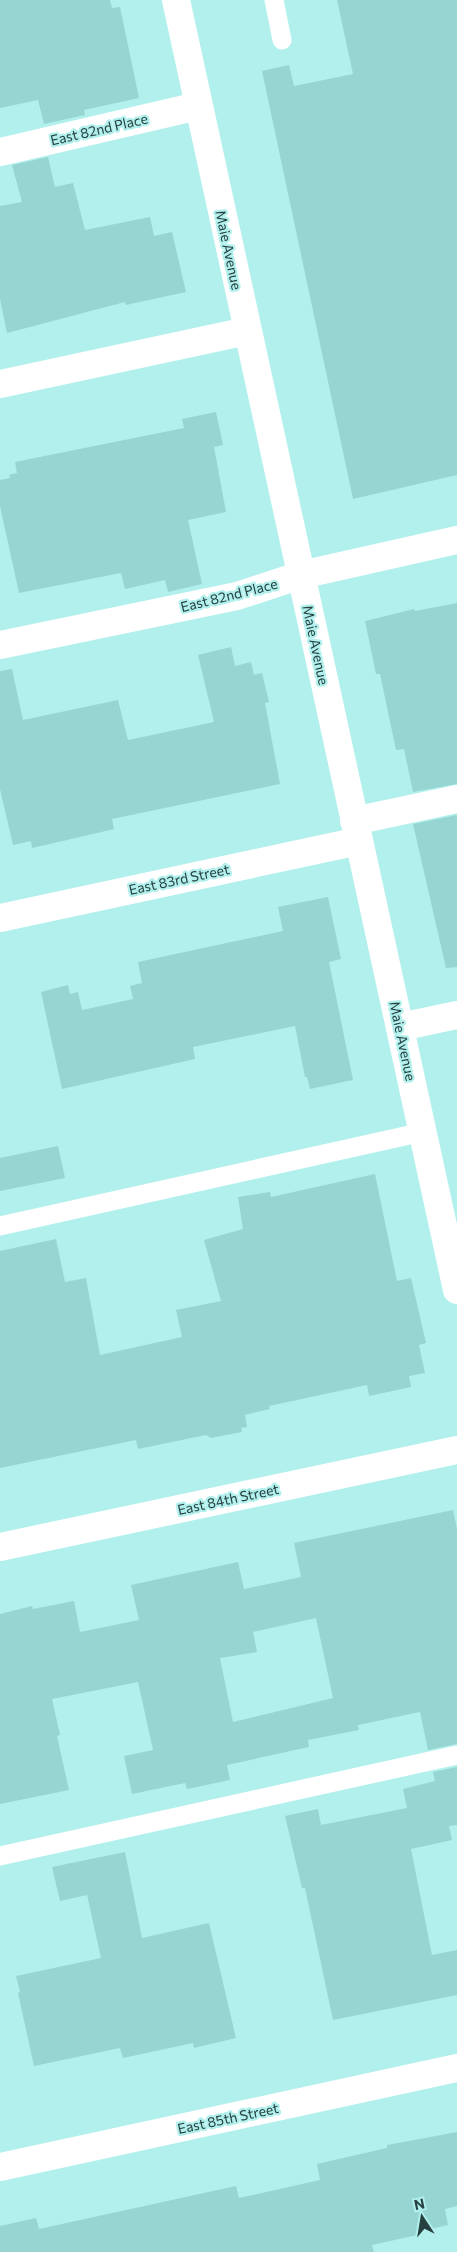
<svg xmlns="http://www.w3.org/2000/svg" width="457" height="2252" viewBox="0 0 457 2252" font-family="Commissioner,sans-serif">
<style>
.building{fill:#97d5d2;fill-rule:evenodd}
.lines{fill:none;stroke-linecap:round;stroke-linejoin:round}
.lane{stroke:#fff;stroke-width:19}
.street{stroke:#fff;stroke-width:28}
.labels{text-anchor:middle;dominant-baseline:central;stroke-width:4.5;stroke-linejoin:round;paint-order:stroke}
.street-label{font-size:14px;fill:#274140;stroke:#b1f0ec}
</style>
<rect width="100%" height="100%" fill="#b1f0ec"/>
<g class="building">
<polygon points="0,0 110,0 112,8 120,7 139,98 84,110 85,115 44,124 38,100 0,108"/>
<polygon points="337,0 457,0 457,475 353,499 262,71 289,65 294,86 353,74"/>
<polygon points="48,157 55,187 73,183 85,230 150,217 154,236 172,232 186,292 126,305 125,302 7,333 0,299 0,206 22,202 12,165"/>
<polygon points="216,412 223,445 214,447 226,512 188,520 202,584 168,592 165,580 125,589 121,573 19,593 0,506 0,480 10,478 9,475 17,473 15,462 184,428 182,419"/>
<polygon points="457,603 457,784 413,792 404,749 396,750 380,674 376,674 365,621 414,609 415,611"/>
<polygon points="231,647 235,666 251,662 254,675 262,673 269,702 265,703 280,784 112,819 114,829 80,837 32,848 31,841 13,845 0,789 0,671 12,669 23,720 118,700 128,740 214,722 198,655"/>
<polygon points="457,815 457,967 446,968 413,824"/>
<polygon points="328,897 341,959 329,962 353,1080 310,1089 307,1077 305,1077 295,1026 193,1047 195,1059 62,1089 41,992 68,985 70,994 78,992 82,1010 133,999 130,986 142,983 138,962 283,931 278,907"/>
<polygon points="58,1146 65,1178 0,1191 0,1158"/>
<polygon points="375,1174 397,1281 411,1278 426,1343 419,1345 425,1373 409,1376 411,1387 369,1396 367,1385 269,1406 270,1409 245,1415 247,1427 241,1428 242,1432 211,1438 206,1435 138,1449 136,1440 0,1468 0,1251 56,1239 65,1282 86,1278 100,1355 182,1337 176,1310 221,1301 204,1240 243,1229 238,1197 270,1192 271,1197"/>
<path d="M453 1510 457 1529V1744L428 1750 420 1712 358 1725 359 1730 308 1740 309 1747 227 1765 230 1780 187 1789 185 1783 132 1794 124 1756 153 1750 138 1682 52 1699 60 1735 57 1736 69 1790 0 1804V1614L32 1606 33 1609 74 1601 80 1632 139 1620 131 1585 238 1562 244 1589 301 1577 294 1543ZM316 1618 333 1698 233 1722 220 1658 257 1652 253 1632Z"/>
<polygon points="457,1767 457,1825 449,1826 452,1840 411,1849 432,1955 457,1950 457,1995 333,2020 305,1888 302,1888 285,1816 318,1809 321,1825 407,1808 403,1789 435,1781 433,1772"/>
<polygon points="125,1852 142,1938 209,1923 236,2038 194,2048 193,2043 123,2058 120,2048 34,2066 18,1993 20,1992 16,1976 101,1958 87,1895 60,1901 52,1867"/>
<polygon points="457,2132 457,2206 445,2209 448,2225 422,2231 422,2234 372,2245 374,2252 0,2252 0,2226 36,2218 39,2229 236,2186 239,2198 320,2180 317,2164 387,2148 387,2145"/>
</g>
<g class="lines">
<g class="lane">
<polyline points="274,0 282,40"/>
<polyline points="0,1226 423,1132"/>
<polyline points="0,1856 457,1755"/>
</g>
<g class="street">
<polyline points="176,0 457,1290"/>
<polyline points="0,152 198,106"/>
<polyline points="0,384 247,331"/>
<polyline points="0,645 237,596 301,575 457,540"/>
<polyline points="354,821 457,799"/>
<polyline points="0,918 359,841"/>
<polyline points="400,1027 457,1015"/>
<polyline points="0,1547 457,1450"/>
<polyline points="0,2167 457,2068"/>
</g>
</g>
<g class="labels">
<g class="street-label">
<text transform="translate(99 129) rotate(-13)">East 82nd Place</text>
<text transform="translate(229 250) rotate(78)">Maie Avenue</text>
<text transform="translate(229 595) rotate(-14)">East 82nd Place</text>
<text transform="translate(316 645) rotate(78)">Maie Avenue</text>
<text transform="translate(179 879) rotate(-12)">East 83rd Street</text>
<text transform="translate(403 1041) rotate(78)">Maie Avenue</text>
<text transform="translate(228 1499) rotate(-12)">East 84th Street</text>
<text transform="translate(228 2118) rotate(-12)">East 85th Street</text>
</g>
</g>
<g transform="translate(422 2217) rotate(348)" stroke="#b1f0ec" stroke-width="4" paint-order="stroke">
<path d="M0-4L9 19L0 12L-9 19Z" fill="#274140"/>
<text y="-8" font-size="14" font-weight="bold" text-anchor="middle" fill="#274140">N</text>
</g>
</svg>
